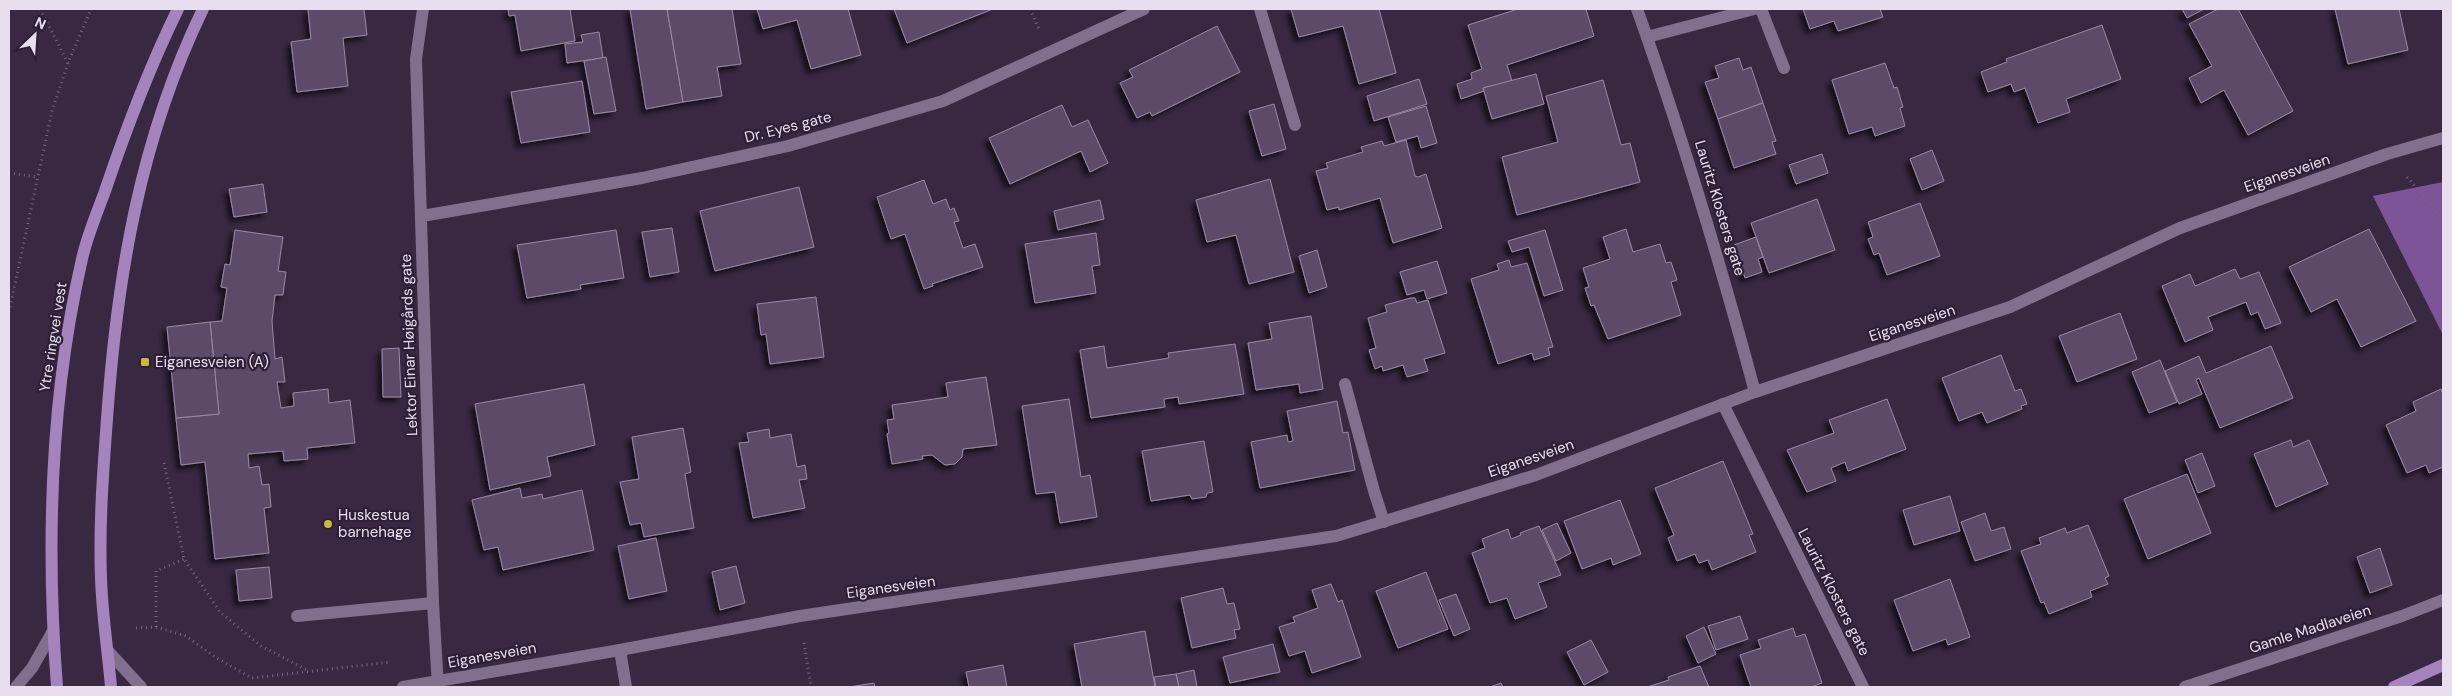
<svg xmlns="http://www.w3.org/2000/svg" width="2452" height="696" viewBox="0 0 2452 696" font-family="'DM Sans',sans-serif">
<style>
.forest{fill:#7e5499}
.building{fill:#5c4c67;stroke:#9a88a7;filter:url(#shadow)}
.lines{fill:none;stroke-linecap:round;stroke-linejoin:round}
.path{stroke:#75677e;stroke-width:3;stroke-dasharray:1 4;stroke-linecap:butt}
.minor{stroke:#81708d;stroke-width:12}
.major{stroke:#a583bc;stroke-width:12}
.poi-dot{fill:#cbba39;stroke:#2e1f37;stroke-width:2}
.labels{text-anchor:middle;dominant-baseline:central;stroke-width:4.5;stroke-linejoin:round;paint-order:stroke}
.street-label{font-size:15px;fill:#e8deef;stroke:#2e1f37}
.poi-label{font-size:15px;fill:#e8deef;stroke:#2e1f37;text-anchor:start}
</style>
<defs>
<filter id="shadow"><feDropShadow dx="-4.5" dy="4.5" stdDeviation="2.5" flood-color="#0009"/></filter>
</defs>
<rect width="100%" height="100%" fill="#382842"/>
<polygon class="forest" points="2443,182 2443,335 2373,196"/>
<g class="building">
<polygon points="308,9 364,9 367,35 343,38 348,86 297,92 291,42 311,39"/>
<polygon points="508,9 570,9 575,41 521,51 515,15 509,16"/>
<polygon points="630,9 667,9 683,102 646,109"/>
<polygon points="667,9 732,9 741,64 717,67 722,96 683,102"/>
<polygon points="757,9 848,9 861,55 811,69 797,20 763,29"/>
<polygon points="894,9 993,9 907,43"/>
<polygon points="1291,9 1379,9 1396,73 1359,84 1343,26 1299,37"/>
<polygon points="1518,9 1586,9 1594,36 1507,65 1512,81 1483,88 1484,91 1461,99 1457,84 1472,79 1471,73 1482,69 1468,25"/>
<polygon points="1803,9 1880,9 1883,17 1838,31 1834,21 1810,29"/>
<polygon points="2182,9 2204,9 2187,18"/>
<polygon points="2218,9 2238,9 2293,111 2248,135 2224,90 2201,103 2189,78 2212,66 2189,24"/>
<polygon points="2335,9 2399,9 2408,50 2348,64"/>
<polygon points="2102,25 2121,79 2066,99 2070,112 2038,123 2025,88 2014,92 2011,84 1988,92 1981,72 2007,62 2006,59"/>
<polygon points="1217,26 1240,72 1152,116 1150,112 1137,118 1120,83 1133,77 1129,70"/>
<polygon points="599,32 603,58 567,63 565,44 583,42 581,35"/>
<polygon points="606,57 616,111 594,114 584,61"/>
<polygon points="1739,58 1743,70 1751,67 1763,103 1718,119 1705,82 1719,78 1715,66"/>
<polygon points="1885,63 1894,88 1897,87 1903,107 1900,108 1905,126 1875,136 1872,127 1849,134 1832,80"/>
<polygon points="1536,74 1544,104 1492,119 1483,88"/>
<polygon points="1419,79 1427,104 1374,121 1367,96"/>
<polygon points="1603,80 1621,145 1630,143 1640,182 1517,215 1502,157 1558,142 1546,96"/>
<polygon points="582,81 590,132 521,143 511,92"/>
<polygon points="1763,103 1776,141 1772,142 1776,154 1734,168 1718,119"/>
<polygon points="1274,104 1286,149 1262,156 1249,111"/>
<polygon points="1062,105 1072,127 1088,120 1108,163 1090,172 1081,151 1010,184 989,138"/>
<polygon points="1426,106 1437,143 1421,148 1418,136 1396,142 1388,117"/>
<polygon points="1406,140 1415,176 1418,177 1426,174 1442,228 1393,243 1380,198 1339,210 1339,207 1327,210 1316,171 1328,168 1326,163 1363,152 1361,147 1382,141 1384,146"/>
<polygon points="1932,150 1944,181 1922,190 1910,159"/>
<polygon points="1822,154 1828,173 1796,184 1789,165"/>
<polygon points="1270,179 1294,272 1249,284 1236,235 1207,242 1196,200"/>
<polygon points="924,180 933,204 946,199 950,210 954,208 959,221 954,222 963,248 975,244 983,267 932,284 933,286 924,289 905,234 891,239 877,197"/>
<polygon points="263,184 267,212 234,217 229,189"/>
<polygon points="799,187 814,247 715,271 700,211"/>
<polygon points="1817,199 1835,250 1769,273 1751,223"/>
<polygon points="1100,200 1104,219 1058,230 1054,211"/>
<polygon points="1920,203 1940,256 1887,275 1879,253 1874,255 1868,239 1873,237 1868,222"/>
<polygon points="672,228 679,272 650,277 642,232"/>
<polygon points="1626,229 1633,252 1660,244 1666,263 1671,262 1677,280 1671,282 1681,315 1608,339 1594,305 1591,306 1585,288 1589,287 1583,268 1610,259 1603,237"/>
<polygon points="2369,229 2416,321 2361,347 2337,299 2311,312 2289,267"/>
<polygon points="235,230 283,237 278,271 286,272 283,295 275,295 272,321 275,359 282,357 285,382 277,382 281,408 294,406 293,393 328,389 329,403 350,400 355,443 307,448 308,459 284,461 283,451 248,454 249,468 259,466 262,485 269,484 271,507 264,508 269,553 215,559 205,462 181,465 176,418 219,414 210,322 222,321 227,288 221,287 225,264 230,265"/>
<polygon points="616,230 624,278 580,285 581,289 527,298 517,245"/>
<polygon points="1545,230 1563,290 1544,296 1529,247 1512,252 1508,241"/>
<polygon points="1096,233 1100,265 1092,266 1096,293 1035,303 1025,244"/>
<polygon points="1756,237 1763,257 1758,259 1762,272 1745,278 1734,245"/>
<polygon points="1317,250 1327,287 1309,293 1299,256"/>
<polygon points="1509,260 1511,267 1527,263 1553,347 1548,348 1550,355 1534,360 1532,353 1498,364 1471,279 1499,270 1497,264"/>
<polygon points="1437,261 1447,293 1427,299 1424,290 1407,295 1400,272"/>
<polygon points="2235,269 2240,279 2259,272 2281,323 2265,329 2258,312 2251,315 2246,302 2208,317 2213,330 2185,342 2162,286 2190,274 2195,286"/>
<polygon points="816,297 824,357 770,364 766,334 761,335 757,304"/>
<polygon points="1411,298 1415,298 1417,303 1428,300 1445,353 1424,359 1428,371 1407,377 1403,365 1383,371 1382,366 1375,369 1369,350 1376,348 1368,318 1387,312 1385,305"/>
<polygon points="2120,313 2137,359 2077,382 2059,336"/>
<polygon points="1311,316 1323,389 1300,393 1299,384 1256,390 1248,343 1272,339 1269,323"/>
<polygon points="210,322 219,414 176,418 167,327"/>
<polygon points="1235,344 1244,394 1179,404 1178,397 1164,399 1165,407 1091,418 1080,350 1104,346 1107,368 1169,358 1168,353"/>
<polygon points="2271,346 2293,398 2220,428 2199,378 2196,380 2202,394 2179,404 2165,371 2199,356 2206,373"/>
<polygon points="399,348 401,397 383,397 382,349"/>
<polygon points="2001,355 2015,391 2021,389 2027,404 2021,406 2022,409 1987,423 1982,412 1959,421 1942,378"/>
<polygon points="2160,360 2177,402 2149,413 2132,372"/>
<polygon points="986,377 997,445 963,449 962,457 955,464 945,465 932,455 922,456 923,459 892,464 887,434 889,433 887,420 894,419 892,405 948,397 946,383"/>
<polygon points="584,384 595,445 547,457 551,476 490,490 475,404"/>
<polygon points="2441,389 2443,394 2443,467 2429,473 2426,465 2407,473 2386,425 2416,411 2413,402"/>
<polygon points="1069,399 1081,477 1090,475 1097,517 1060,523 1055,492 1036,494 1022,406"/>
<polygon points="1887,399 1906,449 1848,471 1845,462 1831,468 1836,481 1807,492 1787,450 1834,433 1829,420"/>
<polygon points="1337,401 1343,433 1348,432 1355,470 1260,488 1251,442 1287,435 1288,442 1293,441 1287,411"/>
<polygon points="683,428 691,472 685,474 694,528 644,537 641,523 630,525 620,482 639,479 632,437"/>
<polygon points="769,429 770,438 791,434 797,467 805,465 807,479 799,480 805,508 753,518 739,443 749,442 747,433"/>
<polygon points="2291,440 2293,447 2309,440 2328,484 2276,507 2254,454"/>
<polygon points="1204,441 1213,492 1207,493 1206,497 1192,499 1190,495 1151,501 1142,451"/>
<polygon points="2202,453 2215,486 2198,493 2185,460"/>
<polygon points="1723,461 1753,534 1749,535 1756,552 1712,570 1708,560 1699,563 1695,554 1677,561 1668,538 1674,535 1655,488"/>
<polygon points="2187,474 2211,533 2148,559 2124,499"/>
<polygon points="520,488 522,498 542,494 543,499 582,490 594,550 503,570 498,547 484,550 472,500"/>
<polygon points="1950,496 1960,531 1914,545 1903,510"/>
<polygon points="1620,500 1641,554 1613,565 1611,558 1582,569 1564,521"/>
<polygon points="1985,513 1991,531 2004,527 2011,549 1975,561 1961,522"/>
<polygon points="1557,523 1571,553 1556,561 1542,530"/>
<polygon points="2088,525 2109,576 2105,578 2108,584 2090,591 2092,597 2049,614 2044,602 2041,603 2021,551 2041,544 2039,538 2065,528 2067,533"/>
<polygon points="1539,526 1561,575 1538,583 1547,607 1515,619 1507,598 1490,603 1472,553 1485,548 1482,539 1508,529 1511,539 1521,535 1520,533"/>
<polygon points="656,538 667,591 629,599 618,546"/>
<polygon points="2380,548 2392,585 2370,593 2357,557"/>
<polygon points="736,566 745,603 720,610 712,572"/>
<polygon points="269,567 272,598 239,601 236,570"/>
<polygon points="1426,572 1448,629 1398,648 1376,591"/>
<polygon points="1950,579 1970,637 1948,645 1946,639 1913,651 1894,600"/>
<polygon points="1331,584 1338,602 1342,600 1361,657 1312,673 1305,651 1289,656 1279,627 1295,622 1293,617 1318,608 1312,590"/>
<polygon points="1223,588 1227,604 1234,603 1240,629 1234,630 1236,638 1192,648 1181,598"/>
<polygon points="1456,594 1470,629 1454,636 1439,600"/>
<polygon points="1740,616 1748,639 1716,650 1708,626"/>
<polygon points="1704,627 1716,654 1698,663 1686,636"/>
<polygon points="1793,628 1796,637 1805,634 1822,683 1811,687 1751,687 1740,655 1761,648 1758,640"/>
<polygon points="1145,631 1155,687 1082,687 1074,644"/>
<polygon points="1591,640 1608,672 1584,685 1567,652"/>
<polygon points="1273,644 1280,672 1230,683 1223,657"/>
<polygon points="1003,665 1007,687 969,687 966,672"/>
<polygon points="1700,666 1709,687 1647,687 1669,680 1668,677"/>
<polygon points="1194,670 1197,687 1179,687 1176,674"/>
<polygon points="1176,674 1179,687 1156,687 1154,677"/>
<polygon points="874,683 875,687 849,687"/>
<polygon points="1501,683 1503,687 1490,687"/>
</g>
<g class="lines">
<g class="path">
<polyline points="40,9 68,63"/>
<polyline points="1030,9 1039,29"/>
<polyline points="9,173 37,177"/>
<polyline points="2407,177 2443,218"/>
<polyline points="9,312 52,111 68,63 91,9"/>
<polyline points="164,463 184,559 220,612 261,646 309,671"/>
<polyline points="156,627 156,571 184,559"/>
<polyline points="136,628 156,627 186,636 215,657 252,678 391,662"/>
<polyline points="804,643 811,687"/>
</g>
<g class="minor">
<polyline points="423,9 416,59 433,603 438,687"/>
<polyline points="1260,9 1295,125"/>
<path d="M1637 9C1682 135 1720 262 1755 392"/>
<polyline points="1761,9 1784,68"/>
<polyline points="1647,37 1754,9"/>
<polyline points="422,216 642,178 788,146 943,101 1144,9"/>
<polyline points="1345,384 1374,491 1384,522"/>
<polyline points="1723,404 1863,687"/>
<polyline points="297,616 433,603"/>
<polyline points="620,650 626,687"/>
<polyline points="108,651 141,687"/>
<polyline points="16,687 32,668 53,631"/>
<polyline points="403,687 620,650 800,616 1336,536 1536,475 1755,392 2010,307 2180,228 2387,154 2443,138"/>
<polyline points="2185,687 2402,616 2443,600"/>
</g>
<g class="major">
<path d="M57 687C46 545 50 399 82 259 87 236 97 213 105 191 126 129 149 68 178 9"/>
<path d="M111 687C108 651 102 614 101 578 99 525 103 472 107 419 117 276 140 139 203 9"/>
<polyline points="2394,687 2443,665"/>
</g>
</g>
<g class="poi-dot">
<rect x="140" y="357" width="10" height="10" rx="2.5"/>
<circle cx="328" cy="524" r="5"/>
</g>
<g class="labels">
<g class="street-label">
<text transform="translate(788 127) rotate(-14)">Dr. Eyes gate</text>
<text transform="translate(2287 173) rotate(-19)">Eiganesveien</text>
<text transform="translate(1720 208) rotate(73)">Lauritz Klosters gate</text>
<text transform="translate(1912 323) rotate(-18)">Eiganesveien</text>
<text transform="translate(53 337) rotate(-81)">Ytre ringvei vest</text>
<text transform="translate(409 345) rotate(-92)">Lektor Einar Høigårds gate</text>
<text transform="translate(1531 458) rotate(-19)">Eiganesveien</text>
<text transform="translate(891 587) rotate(-8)">Eiganesveien</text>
<text transform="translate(1834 592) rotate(63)">Lauritz Klosters gate</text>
<text transform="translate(2310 629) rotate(-18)">Gamle Madlaveien</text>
<text transform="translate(492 655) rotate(-10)">Eiganesveien</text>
</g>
<g class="poi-label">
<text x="155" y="362">Eiganesveien (A)</text>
<text x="338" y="515">Huskestua<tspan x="338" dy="17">barnehage</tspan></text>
</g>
</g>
<rect width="2452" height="696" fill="none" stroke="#e8deef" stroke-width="20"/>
<g transform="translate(35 35) rotate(25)" stroke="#2e1f37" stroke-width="4" paint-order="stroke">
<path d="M0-4L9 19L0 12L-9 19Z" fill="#e8deef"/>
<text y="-8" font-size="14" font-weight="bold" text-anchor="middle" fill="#e8deef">N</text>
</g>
</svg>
